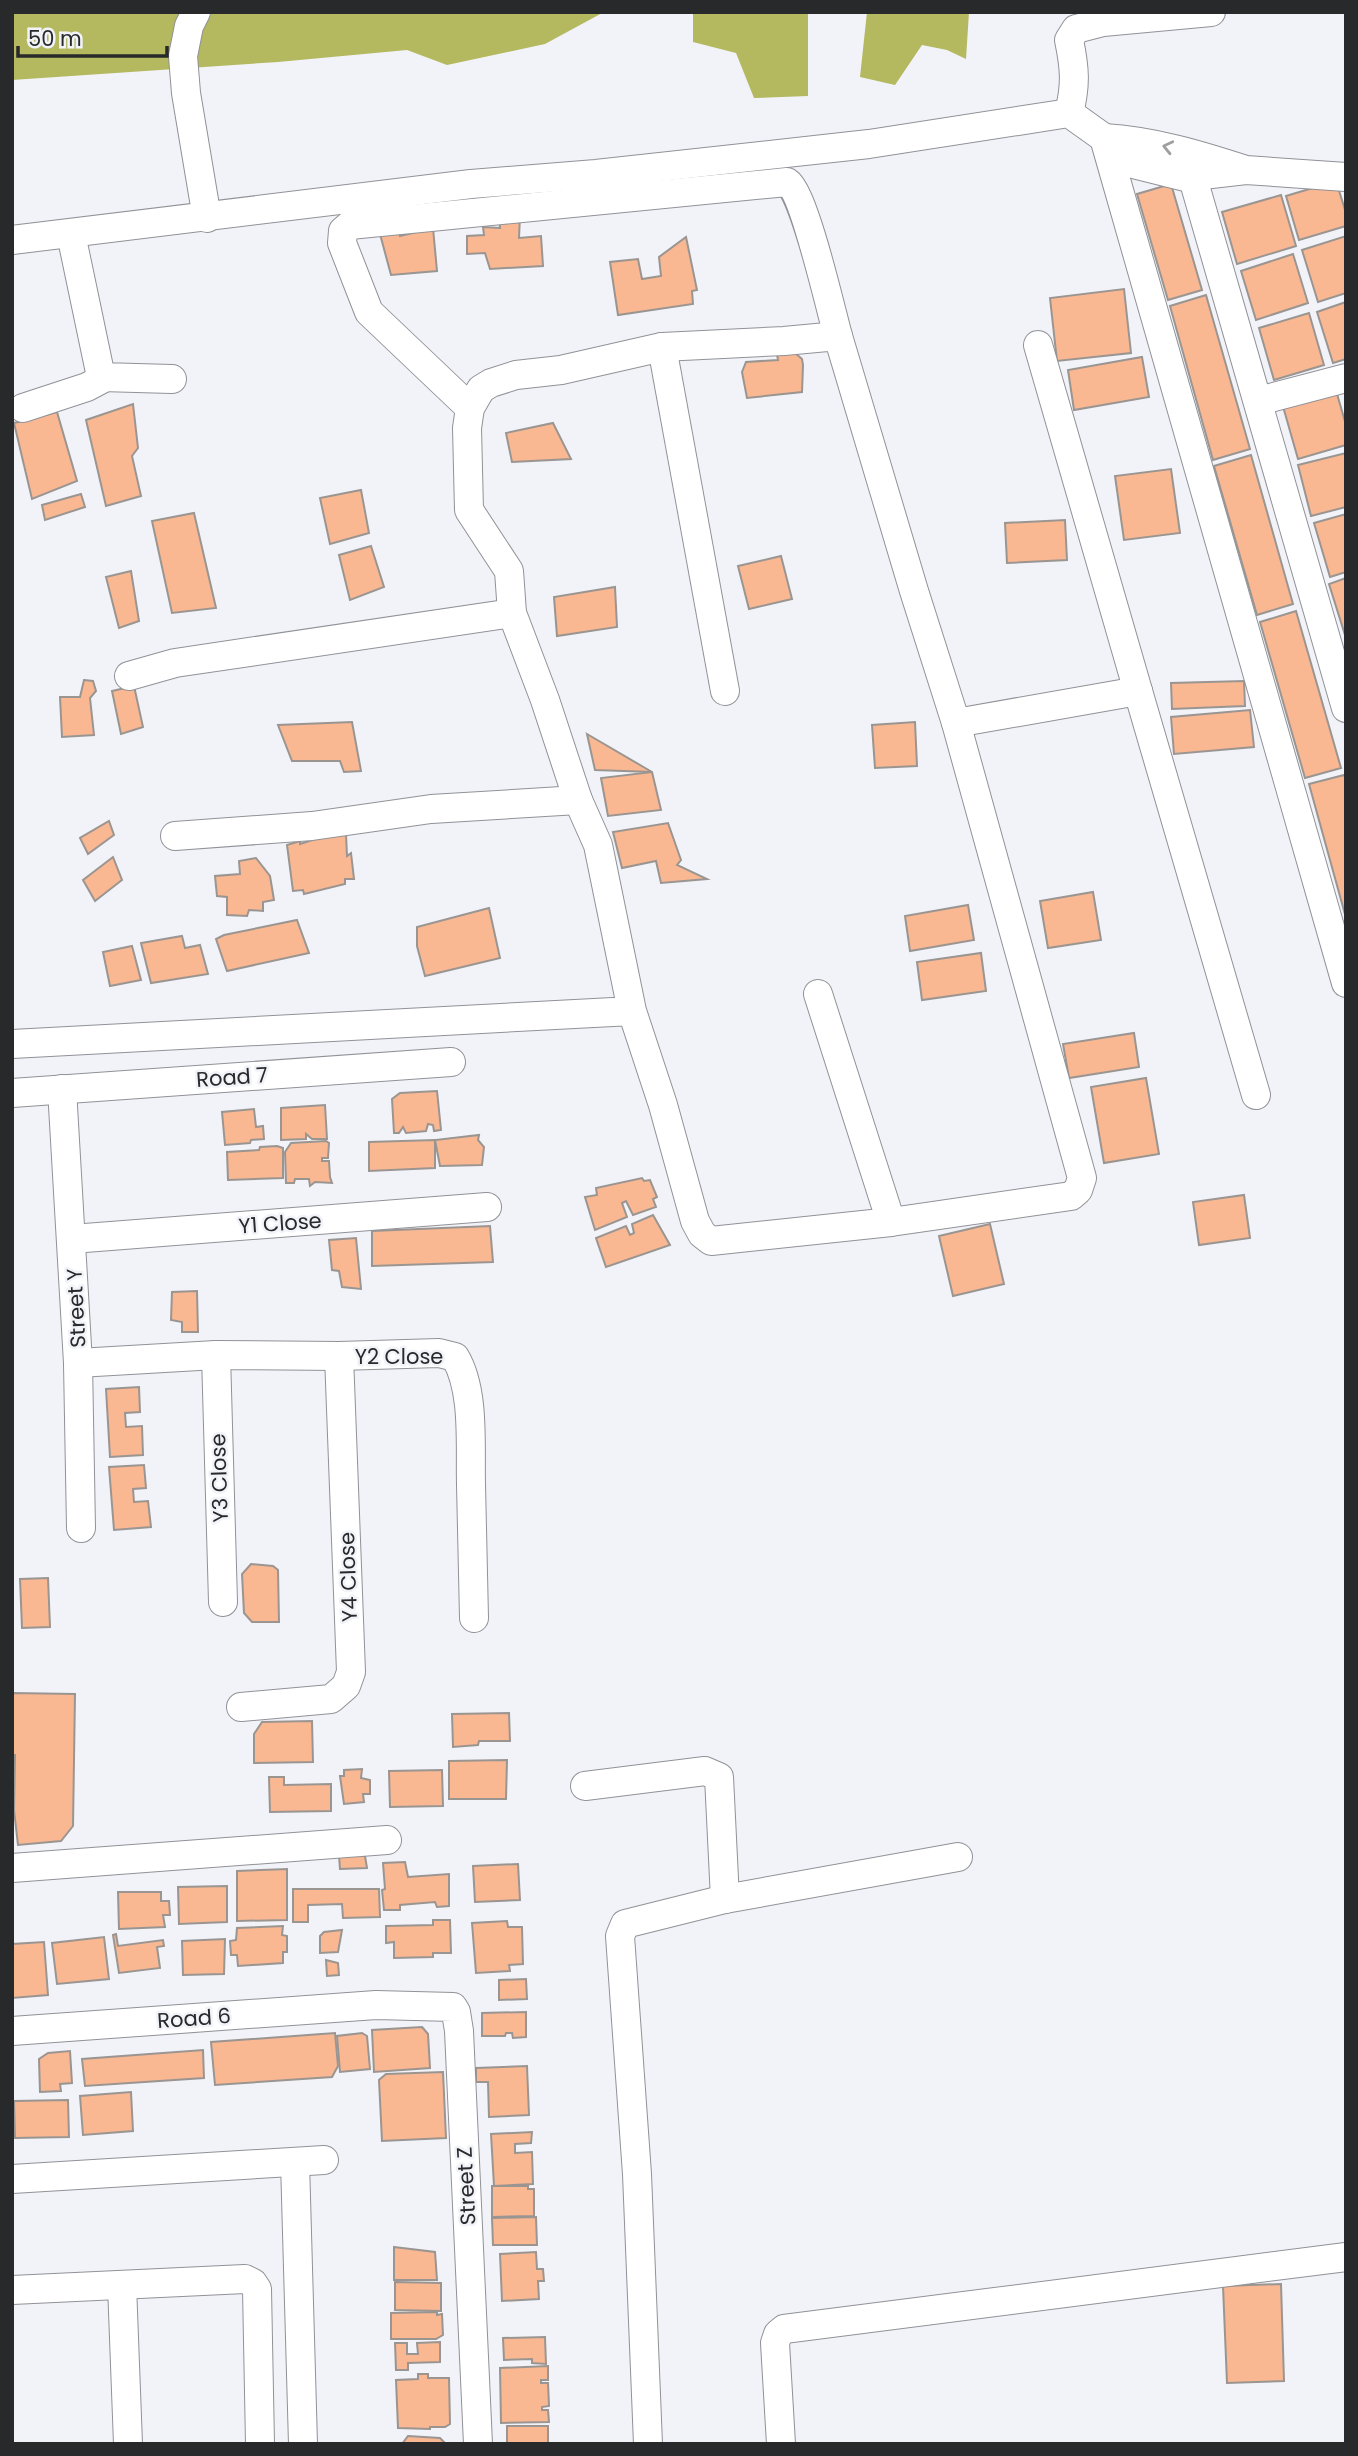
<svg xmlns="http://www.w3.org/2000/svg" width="1358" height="2456" viewBox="0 0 1358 2456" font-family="Poppins,sans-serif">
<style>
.forest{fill:#b4b85f}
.building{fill:#f9b892;stroke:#9b9592;stroke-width:2}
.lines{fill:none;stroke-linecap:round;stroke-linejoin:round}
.minor-casing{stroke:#909297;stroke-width:30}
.minor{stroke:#fff;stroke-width:28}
.oneway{stroke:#9e9fa0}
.labels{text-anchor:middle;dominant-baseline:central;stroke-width:5;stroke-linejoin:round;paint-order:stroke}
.street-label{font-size:21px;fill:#28292b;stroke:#f1f3f8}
</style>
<rect width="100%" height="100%" fill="#f1f3f8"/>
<g class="forest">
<polygon points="12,12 604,12 545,44 447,65 407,50 278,62 12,80"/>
<polygon points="693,12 808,12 808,96 754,98 736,53 693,42"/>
<polygon points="867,12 969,12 966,59 947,50 922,45 895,85 860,77"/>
</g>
<g class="building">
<polygon points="1336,181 1346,213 1346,226 1299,240 1286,196"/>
<polygon points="1171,184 1202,290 1168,300 1137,194"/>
<polygon points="1281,195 1296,246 1237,264 1222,212"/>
<polygon points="499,216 520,216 519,238 541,236 543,266 490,269 485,253 467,254 467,236 484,235 483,227 500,228"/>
<polygon points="433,228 437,271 391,275 380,234 399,230 400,236"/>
<polygon points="1346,236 1346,293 1318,302 1302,250"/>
<polygon points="686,237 697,290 692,291 693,304 618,315 610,262 638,259 642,279 661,276 659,257"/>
<polygon points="1293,254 1308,303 1256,320 1241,271"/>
<polygon points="1124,289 1131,353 1057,361 1050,298"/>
<polygon points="1206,295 1250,449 1213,460 1170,306"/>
<polygon points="1346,302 1346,359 1333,363 1317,312"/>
<polygon points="1309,313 1324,365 1274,380 1259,328"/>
<polygon points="794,352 802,359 803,365 802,392 747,398 742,372 746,362 778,360 777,354"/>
<polygon points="1142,357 1149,397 1074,410 1068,370"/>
<polygon points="1335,387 1346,425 1346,445 1298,459 1282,403"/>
<polygon points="133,404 138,448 132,456 141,496 106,506 86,420"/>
<polygon points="57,412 77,481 32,499 14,423"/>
<polygon points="553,423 571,459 512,462 506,433"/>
<polygon points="1346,453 1346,507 1311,516 1298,465"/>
<polygon points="1251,455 1293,604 1257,615 1214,466"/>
<polygon points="1171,469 1180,533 1124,540 1115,476"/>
<polygon points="361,490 369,533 330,544 320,498"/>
<polygon points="81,494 85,507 45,520 42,505"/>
<polygon points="194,513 216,608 172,613 152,521"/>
<polygon points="1346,514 1346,572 1330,577 1314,523"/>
<polygon points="1065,520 1067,560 1007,563 1005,523"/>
<polygon points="371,546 384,587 350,600 339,555"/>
<polygon points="781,556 792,599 749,609 738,566"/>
<polygon points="131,571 139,621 119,628 106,577"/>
<polygon points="1346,578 1346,635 1345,635 1329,584"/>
<polygon points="615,587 617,627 557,636 554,597"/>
<polygon points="1296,611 1341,768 1305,778 1260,622"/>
<polygon points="84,680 93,681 96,691 90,698 94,735 62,737 60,697 80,697"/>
<polygon points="1244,681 1245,706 1172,709 1171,683"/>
<polygon points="134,686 143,727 121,734 112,691"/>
<polygon points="1250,710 1254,747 1174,754 1171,717"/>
<polygon points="352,722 361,771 344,772 340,761 292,761 278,725"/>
<polygon points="915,722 917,766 875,768 872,725"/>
<polygon points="587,734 652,772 595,770"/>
<polygon points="652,772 661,810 608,816 601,778"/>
<polygon points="1344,775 1346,780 1346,918 1309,784"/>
<polygon points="109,821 114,835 88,854 80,838"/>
<polygon points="668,823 681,860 677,865 707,879 661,883 656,861 622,868 613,832"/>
<polygon points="346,834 347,856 351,853 354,879 345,879 345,884 304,894 303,890 293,891 287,845 300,841 300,844 327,835"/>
<polygon points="113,857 122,880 95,901 83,880"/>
<polygon points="256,858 270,876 274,900 263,902 263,911 249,910 247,916 227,915 227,897 217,896 215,876 240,874 239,861"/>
<polygon points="1093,892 1101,940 1048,948 1040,901"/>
<polygon points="968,905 974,940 910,951 905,916"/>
<polygon points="489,908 500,958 425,976 417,946 417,927"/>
<polygon points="297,920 309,953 227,971 216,939 224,935"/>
<polygon points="182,936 185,948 200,945 208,974 151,983 141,943"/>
<polygon points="132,946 141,980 110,986 103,952"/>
<polygon points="981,953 986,991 922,1000 917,962"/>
<polygon points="1134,1033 1139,1067 1069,1078 1063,1044"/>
<polygon points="1146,1078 1159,1154 1104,1163 1091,1087"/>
<polygon points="437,1091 441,1130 434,1131 433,1125 428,1124 426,1131 406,1133 403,1127 399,1133 394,1133 392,1099 400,1093"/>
<polygon points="325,1105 327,1139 312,1139 306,1134 306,1139 281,1140 281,1108"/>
<polygon points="254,1109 256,1127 263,1126 264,1139 251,1140 250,1143 225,1145 222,1112"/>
<polygon points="479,1135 478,1140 484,1147 482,1165 440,1166 435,1140"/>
<polygon points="435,1140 435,1168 369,1171 369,1142"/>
<polygon points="326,1141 329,1143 328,1158 322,1158 322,1161 329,1161 330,1177 332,1183 315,1182 310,1186 309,1179 295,1179 294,1183 286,1183 285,1152 291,1143"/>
<polygon points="277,1146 283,1148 283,1178 228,1180 227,1152 259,1150 260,1147"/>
<polygon points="642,1178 644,1181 650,1180 657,1197 653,1199 656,1207 633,1215 626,1201 622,1203 627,1217 595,1230 585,1197 597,1195 596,1188"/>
<polygon points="1244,1195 1250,1238 1199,1245 1193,1202"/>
<polygon points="653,1215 670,1245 606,1267 596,1238 626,1226 630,1235 634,1233 632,1224"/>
<polygon points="990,1224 1004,1284 953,1296 939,1236"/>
<polygon points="490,1226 493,1262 372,1266 372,1231"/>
<polygon points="356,1238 361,1289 342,1287 339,1271 332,1270 329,1240"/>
<polygon points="197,1291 198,1332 182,1332 182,1322 171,1320 172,1292"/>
<polygon points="139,1387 140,1412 125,1413 126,1427 142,1426 143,1455 110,1457 106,1389"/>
<polygon points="144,1465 146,1488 133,1489 134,1502 148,1501 151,1527 114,1530 109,1467"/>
<polygon points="251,1564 273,1566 278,1570 279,1622 252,1622 244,1613 242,1574"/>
<polygon points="48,1578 50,1627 22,1628 20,1579"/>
<polygon points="12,1693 75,1694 73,1826 61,1841 18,1845 14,1810 15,1755 12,1755"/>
<polygon points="509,1713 510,1741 479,1741 478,1745 453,1747 452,1714"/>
<polygon points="312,1721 313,1762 254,1763 254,1734 262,1722"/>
<polygon points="507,1760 506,1799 449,1799 449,1761"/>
<polygon points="362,1769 361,1778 370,1780 370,1794 363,1794 364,1802 344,1804 340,1776 344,1776 344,1770"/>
<polygon points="442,1770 443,1806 390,1807 389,1771"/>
<polygon points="269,1777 284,1777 284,1785 331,1784 331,1811 270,1812"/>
<polygon points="339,1856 365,1856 367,1868 340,1869"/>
<polygon points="405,1862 408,1877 449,1874 449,1906 437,1907 435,1902 400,1905 400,1910 384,1910 382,1890 385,1889 383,1863"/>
<polygon points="518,1864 520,1900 475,1902 473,1866"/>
<polygon points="287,1869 287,1920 237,1921 237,1871"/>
<polygon points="227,1886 227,1922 179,1924 178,1887"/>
<polygon points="293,1889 379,1889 380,1917 343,1918 342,1904 308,1905 308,1922 293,1922"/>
<polygon points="118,1892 161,1892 161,1901 169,1901 170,1915 163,1915 165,1927 119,1929"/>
<polygon points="433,1920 450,1920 451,1953 433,1953 433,1957 394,1958 394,1942 386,1943 386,1926 433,1925"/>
<polygon points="507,1921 508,1927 522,1927 523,1964 509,1965 510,1971 476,1973 472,1923"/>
<polygon points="283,1926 282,1935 287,1936 287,1952 283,1952 283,1963 238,1966 237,1955 231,1955 230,1941 236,1940 237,1928"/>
<polygon points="342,1930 338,1952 320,1953 320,1936 324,1932"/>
<polygon points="116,1934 118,1946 163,1940 164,1946 157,1947 160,1968 119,1973 113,1935"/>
<polygon points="104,1937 109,1979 57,1984 52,1943"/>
<polygon points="225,1939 224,1974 183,1975 182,1941"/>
<polygon points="44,1942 48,1995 12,1998 12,1944"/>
<polygon points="326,1960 338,1963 339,1975 327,1976"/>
<polygon points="526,1979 527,1999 499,2000 499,1980"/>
<polygon points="526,2012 526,2037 513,2038 512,2033 506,2033 505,2036 482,2036 482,2013"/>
<polygon points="422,2027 428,2034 430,2068 374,2072 372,2030"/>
<polygon points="335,2033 338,2066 332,2077 215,2085 211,2042"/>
<polygon points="362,2033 367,2036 370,2069 340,2072 337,2036"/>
<polygon points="203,2050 204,2078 85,2086 82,2059"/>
<polygon points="70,2051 72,2083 60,2084 61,2091 40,2092 39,2059 48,2053"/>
<polygon points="527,2066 529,2115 489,2117 488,2082 476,2082 476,2068"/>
<polygon points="443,2072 446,2138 382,2141 379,2080 386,2074"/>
<polygon points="131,2092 133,2131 83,2135 80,2096"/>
<polygon points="68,2100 69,2137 15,2138 14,2101"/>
<polygon points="532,2132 531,2143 515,2144 515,2153 532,2152 533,2184 494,2186 491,2134"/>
<polygon points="492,2186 528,2186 528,2189 534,2189 534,2216 492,2217"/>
<polygon points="536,2217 537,2245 493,2245 492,2218"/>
<polygon points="394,2247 435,2252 437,2280 394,2280"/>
<polygon points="536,2252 537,2269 543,2269 544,2281 538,2281 539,2299 502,2301 500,2254"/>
<polygon points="395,2282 441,2283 441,2311 395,2310"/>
<polygon points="1281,2284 1284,2381 1227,2383 1223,2286"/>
<polygon points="437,2312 437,2315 442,2314 443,2335 436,2339 391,2339 391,2313"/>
<polygon points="545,2337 546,2364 532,2363 532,2359 504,2360 503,2338"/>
<polygon points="440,2342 440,2362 408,2363 408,2370 396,2370 395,2343 407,2343 407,2354 418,2354 417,2343"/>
<polygon points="548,2366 548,2380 541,2380 541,2383 548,2383 549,2406 542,2407 542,2410 548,2410 549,2422 501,2423 500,2368"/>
<polygon points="418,2374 428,2374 428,2378 449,2378 450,2424 445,2427 430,2427 430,2429 398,2428 396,2380 418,2379"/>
<rect x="507" y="2426" width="41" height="18"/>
<polygon points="408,2436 440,2438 446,2444 402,2444"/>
</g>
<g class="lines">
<g class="minor-casing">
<g id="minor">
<polyline points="196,12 189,26 183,56 186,93 207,218"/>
<path d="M1069 113C1076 85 1075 69 1069 40L1076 29 1103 22 1211 12"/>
<path d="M1246 170C1200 155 1154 141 1104 138L1129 163 1185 177 1246 170 1346 177"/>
<polyline points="1192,175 1346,708"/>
<polyline points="71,234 101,377 172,379"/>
<polyline points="12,240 471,184 596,174 869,144 1069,113 1104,138 1346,983"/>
<polyline points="662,347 725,691"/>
<polyline points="1259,401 1346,378"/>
<polyline points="23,408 87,387 104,378"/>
<path d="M470 408 369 312 342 243 343 231 350 225 787 182C804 192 831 311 838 336"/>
<polyline points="129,676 175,663 512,613"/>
<polyline points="1138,691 1256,1095"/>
<polyline points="956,723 1138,691 1038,345"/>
<polyline points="175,836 312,826 431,809 578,800"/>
<polyline points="818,994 891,1222"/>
<polyline points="12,1044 632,1011 598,845 578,800 545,700 512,613 509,571 469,510 467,428 470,408 481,389 491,383 516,375 561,370 662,347 784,341 838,336 914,591 956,723 1082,1178 1078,1190 1071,1196 891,1222 711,1241 702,1234 695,1221 663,1105 632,1011"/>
<polyline points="62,1089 78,1363 81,1528"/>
<polyline points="12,1093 451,1062"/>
<polyline points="72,1239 487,1207"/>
<polyline points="216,1355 223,1602"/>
<path d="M78 1363 216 1355 339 1356 439 1353 455 1357C475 1390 470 1445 471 1484 472 1528 473 1573 474 1618"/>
<polyline points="241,1707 331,1699 346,1686 351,1672 339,1356"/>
<polyline points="585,1786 705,1771 719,1777 725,1899"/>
<polyline points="12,1868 387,1840"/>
<polyline points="12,2031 376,2005 453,2007 456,2012 459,2031 478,2444"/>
<polyline points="295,2162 303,2444"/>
<polyline points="12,2179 324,2160"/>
<polyline points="122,2285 128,2444"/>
<polyline points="12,2290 245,2279 253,2283 257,2289 260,2444"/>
<polyline points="648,2444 637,2174 620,1936 625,1924 725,1899 958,1857"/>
<polyline points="781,2444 775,2343 778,2334 784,2329 1346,2257"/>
</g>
</g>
<use href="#minor" class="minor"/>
</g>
<defs><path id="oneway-chevron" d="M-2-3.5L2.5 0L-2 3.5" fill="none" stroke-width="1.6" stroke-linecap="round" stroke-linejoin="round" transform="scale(1.75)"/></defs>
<use class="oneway" href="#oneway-chevron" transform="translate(1168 147) rotate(-167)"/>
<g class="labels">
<g class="street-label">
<text transform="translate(232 1077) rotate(-4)">Road 7</text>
<text transform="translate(280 1223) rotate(-4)">Y1 Close</text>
<text transform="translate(76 1308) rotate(-93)">Street Y</text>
<text x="399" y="1356">Y2 Close</text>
<text transform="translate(219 1478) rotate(-92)">Y3 Close</text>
<text transform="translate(348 1577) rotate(-92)">Y4 Close</text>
<text transform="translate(194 2018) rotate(-4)">Road 6</text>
<text transform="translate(466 2186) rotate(-93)">Street Z</text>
</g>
</g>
<rect width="1358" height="2456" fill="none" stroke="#28292b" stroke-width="28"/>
<path d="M18 46v10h149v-10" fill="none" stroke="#28292b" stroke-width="3.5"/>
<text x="28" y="46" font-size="21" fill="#28292b" stroke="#f1f3f8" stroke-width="5" paint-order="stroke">50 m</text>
</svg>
